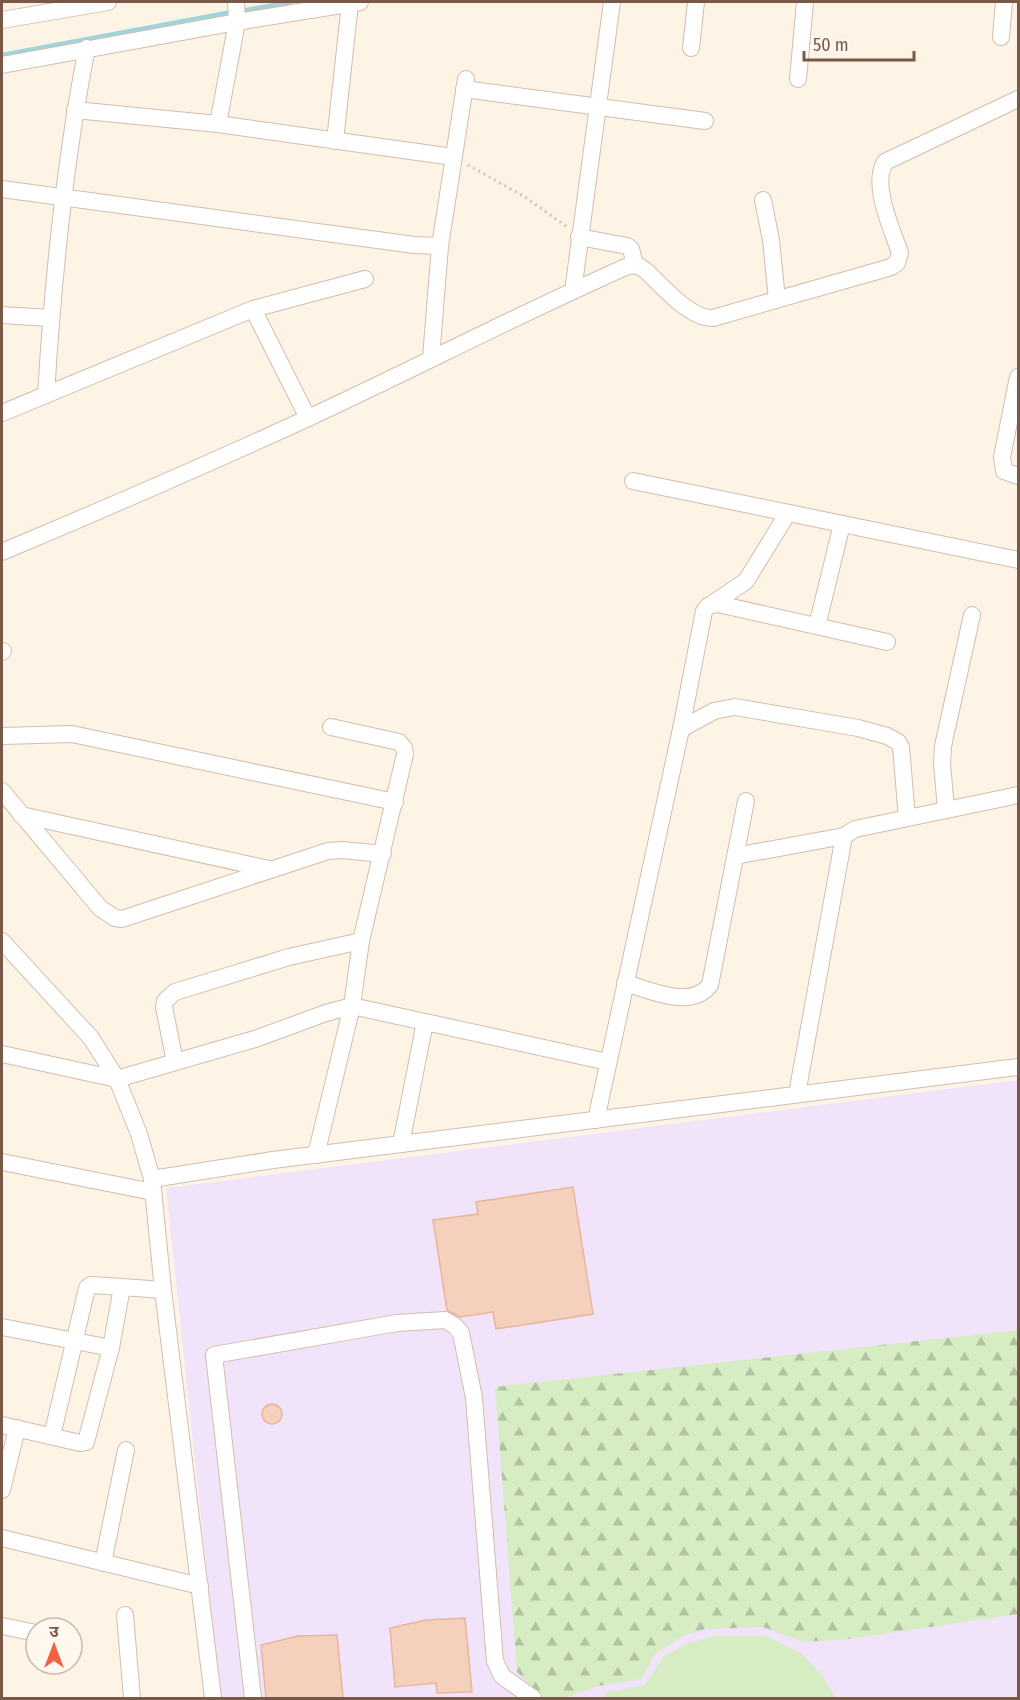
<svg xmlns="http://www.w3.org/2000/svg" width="1020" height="1700" viewBox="0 0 1020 1700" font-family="'Fira Sans Condensed','Noto Sans Devanagari',sans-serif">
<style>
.education{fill:#f1e3fa}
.forest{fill:url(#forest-firs)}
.garden{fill:#d6edc3}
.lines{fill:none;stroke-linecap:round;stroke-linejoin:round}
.stream{stroke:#9ed5dc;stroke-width:4.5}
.building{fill:#f5d0bc;stroke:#e9b59b;stroke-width:1.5}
.minor-casing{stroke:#d3bdad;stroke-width:18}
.path{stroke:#dbb39e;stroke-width:3;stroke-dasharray:1.5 4.5;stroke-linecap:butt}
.minor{stroke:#fff;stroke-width:16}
</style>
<defs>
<pattern id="forest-firs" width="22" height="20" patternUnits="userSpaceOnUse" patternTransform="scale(1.5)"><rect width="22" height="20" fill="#d6edc3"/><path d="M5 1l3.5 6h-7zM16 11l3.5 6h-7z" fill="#b3c3a0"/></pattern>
</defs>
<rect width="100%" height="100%" fill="#fef4e6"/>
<polygon class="education" points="1018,1080 1018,1698 220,1698 166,1188"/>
<polygon class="forest" points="1018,1330 1018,1614 849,1639 803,1642 763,1627 705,1629 683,1636 655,1654 641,1679 598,1686 564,1698 544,1698 517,1672 495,1387"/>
<polygon class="garden" points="713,1636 765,1636 801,1653 822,1675 836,1698 606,1698 605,1693 645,1685 663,1657 686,1644"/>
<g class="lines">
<g class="stream">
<polyline points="240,11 291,2"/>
<polyline points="2,55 232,12"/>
</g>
</g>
<g class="building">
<polygon points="573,1187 593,1314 496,1329 493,1312 460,1317 447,1310 433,1220 478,1214 476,1202"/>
<circle cx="272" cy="1414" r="10"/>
<polygon points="465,1618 472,1692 437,1693 436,1683 395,1687 390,1628 426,1620"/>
<polygon points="337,1635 343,1698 266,1698 261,1645 298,1636"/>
</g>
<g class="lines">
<g class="minor-casing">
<g id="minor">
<polyline points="2,20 108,2"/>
<polyline points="1001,37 1004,2"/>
<polyline points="691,48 696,2"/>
<polyline points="2,65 237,22 360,2"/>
<polyline points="798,79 805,2"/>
<polyline points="464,89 705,121"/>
<polyline points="75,110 218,124 453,157"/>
<polyline points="218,124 237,22 236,2"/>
<polyline points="335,141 350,3"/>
<polyline points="2,189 414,245 440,246"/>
<polyline points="763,200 771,240 777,299"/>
<polyline points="579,237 627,246 631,249 635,265"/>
<polyline points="573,291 612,2"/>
<polyline points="253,309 308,418"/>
<polyline points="2,315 50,318"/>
<polyline points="431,358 440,246 466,79"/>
<polyline points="1018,377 1002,457 1004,471 1018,476"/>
<path d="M46 395C53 279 64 163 87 48"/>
<polyline points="2,413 253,309 365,279"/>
<polyline points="633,481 1018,560"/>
<path d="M2 552C104 509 206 465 306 419 414 369 519 314 628 266L637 265 645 270C662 285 689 319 713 318L891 267 897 263 900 253C892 229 871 185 885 162L1018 99"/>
<polyline points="712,604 746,581 788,513"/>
<polyline points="817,626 842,524"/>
<polyline points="2,652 3,651"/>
<polyline points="681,729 714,711 735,707 858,728 887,736 898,742 901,747 907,818"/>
<polyline points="2,736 72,734 395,802"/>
<polyline points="2,791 100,908 115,918 122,919 328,851 342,850 383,854"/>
<polyline points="946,810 942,763 943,746 972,615"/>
<polyline points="21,815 269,869"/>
<polyline points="735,856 844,836"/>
<polyline points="2,941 91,1038 117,1079 139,1134 152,1179 163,1290 213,1698"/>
<path d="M625 983C650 990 691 1010 710 985L746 801"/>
<polyline points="2,1054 117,1079 255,1039 326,1013 352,1006 608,1062"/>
<polyline points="175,1062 164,1007 165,1001 175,992 289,957 361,941"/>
<polyline points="797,1094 844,836 855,829 1018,795"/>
<polyline points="596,1120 681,729 704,611 708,606 718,604 887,642"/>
<polyline points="401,1144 425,1022"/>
<polyline points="316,1155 352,1006 361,941 405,754 404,748 399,742 331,727"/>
<polyline points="2,1162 153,1192"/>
<polyline points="152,1179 273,1160 1018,1067"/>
<polyline points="2,1327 111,1348"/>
<polyline points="2,1425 80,1443 86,1442 111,1348 122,1287 163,1290"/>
<polyline points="52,1436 87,1288 91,1285 122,1287"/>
<polyline points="2,1490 17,1428"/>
<polyline points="2,1538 200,1586"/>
<polyline points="103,1563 126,1450"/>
<polyline points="125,1615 132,1698"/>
<polyline points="2,1626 36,1633"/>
<polyline points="253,1698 214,1355 397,1323 445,1320 455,1326 461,1333 474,1398 495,1661 502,1676 533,1698"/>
</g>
</g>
<polyline class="path" points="468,165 525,197 567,227"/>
<use href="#minor" class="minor"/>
</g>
<rect width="1020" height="1700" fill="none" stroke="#7a5848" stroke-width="6"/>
<g transform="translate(54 1646)"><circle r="28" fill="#fff8ee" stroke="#cab8ac" stroke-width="1.5"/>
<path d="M0-4.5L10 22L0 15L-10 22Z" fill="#f06243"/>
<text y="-9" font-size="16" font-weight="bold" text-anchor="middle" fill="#7a5848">उ</text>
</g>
<path d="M804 51v9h110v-9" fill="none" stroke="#7a5848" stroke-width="3"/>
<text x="813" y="51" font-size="18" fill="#7a5848" stroke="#fff8ee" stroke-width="4.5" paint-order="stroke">50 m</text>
</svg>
